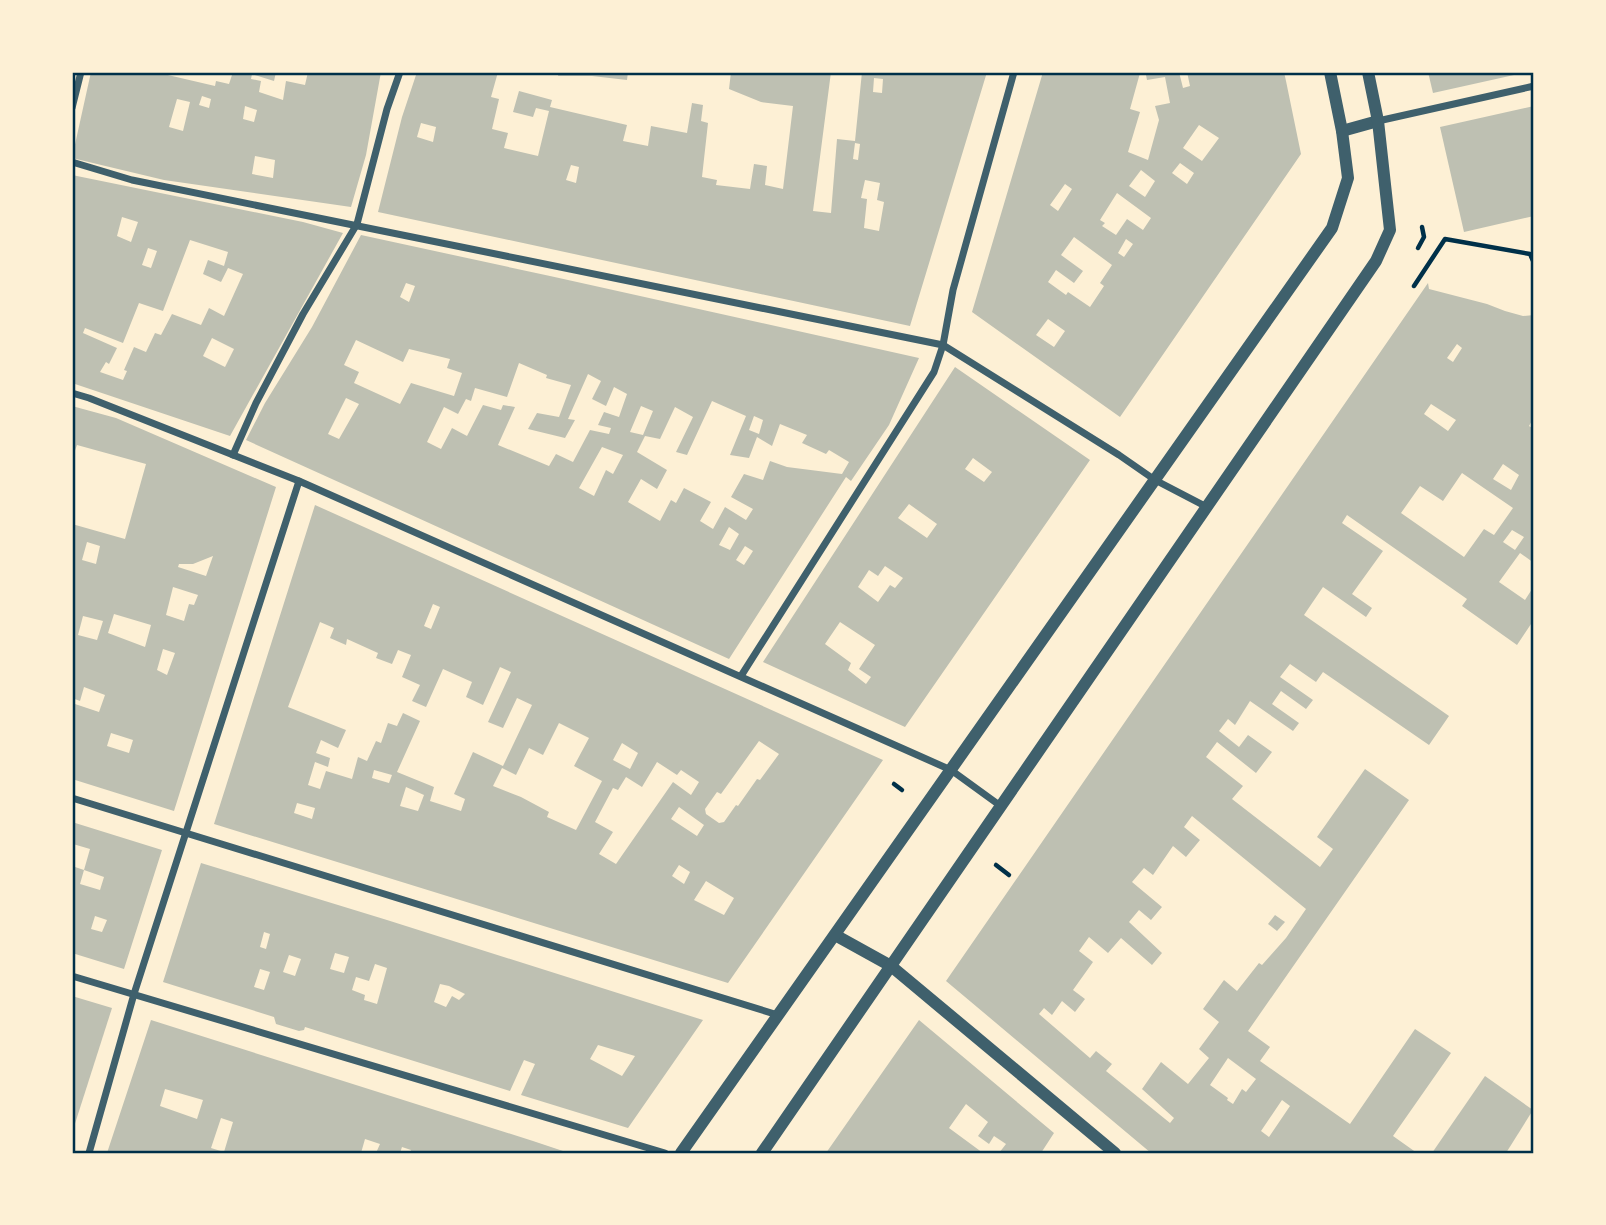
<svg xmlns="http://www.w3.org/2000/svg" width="1606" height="1225" viewBox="0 0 1606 1225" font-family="'Open Sans',sans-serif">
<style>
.building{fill:#bec0b2;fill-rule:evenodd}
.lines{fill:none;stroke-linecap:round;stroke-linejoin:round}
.path{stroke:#003049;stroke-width:4.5}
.minor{stroke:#3f606c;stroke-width:7}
.tertiary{stroke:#3f606c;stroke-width:12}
.neatline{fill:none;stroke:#003049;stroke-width:2.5}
</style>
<rect width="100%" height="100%" fill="#fdf0d5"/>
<g class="building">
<path d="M91 72H155L215 86 216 81 229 84 233 72H276L274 81 252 74 251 79 261 81 259 92 283 100 286 81 305 85 308 72H381L366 155 351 207 164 180 72 158ZM202 96 211 99 209 108 199 105ZM177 99 190 102 183 131 169 127ZM245 106 257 110 254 122 243 119ZM255 156 275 160 273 178 252 174Z"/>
<path d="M417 72H498L491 97 499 99 492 129 508 133 504 148 538 156 549 111 536 108 533 117 513 112 519 91 552 100 550 107 627 125 623 141 648 146 651 126 687 133 692 103 703 105 701 121 708 123 702 177 717 180 716 185 750 189 754 164 767 166 765 185 783 189 793 106 761 102 729 89 731 72H831L813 211 831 213 837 139 855 141 862 72H987L910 326 378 212 402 117ZM874 78 883 79 882 93 873 92ZM421 123 436 127 433 142 417 137ZM855 143 860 144 858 160 853 159ZM571 165 579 167 576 183 566 180ZM865 180 880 183 877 200 884 202 879 231 864 228 867 199 861 198Z"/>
<polygon points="559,72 628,72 627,80 592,76 558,76"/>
<path d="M1043 72H1179L1183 88 1190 86 1187 72H1284L1286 81 1301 154 1120 417 972 312ZM1140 73 1146 75 1147 80 1165 77 1170 103 1155 106 1159 120 1148 160 1128 152 1140 112 1130 109ZM1199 125 1219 138 1202 161 1183 148ZM1180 163 1194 173 1187 184 1172 173ZM1141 170 1155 181 1145 197 1129 186ZM1065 184 1072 189 1058 211 1050 205ZM1117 193 1151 218 1143 230 1127 219 1116 235 1102 226 1105 223 1100 220ZM1074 237 1112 265 1100 283 1104 286 1090 307 1068 292 1066 295 1048 282 1056 270 1074 283 1083 271 1061 255ZM1126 239 1133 244 1124 257 1118 253ZM1048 319 1065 331 1054 347 1036 335Z"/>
<polygon points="1428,72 1523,72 1523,73 1433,93"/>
<polygon points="1534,106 1534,216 1464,232 1440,127"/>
<path d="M72 175 303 222 343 233 230 436 72 383ZM122 217 138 222 131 242 117 236ZM190 240 228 252 224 266 208 260 203 274 221 282 228 268 243 274 224 316 209 308 201 325 172 314 161 335 155 333 146 352 134 347 124 370 127 371 123 380 100 372 106 362 109 364 117 348 83 333 85 328 123 343 139 303 163 311ZM148 248 157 251 151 268 142 265ZM212 338 234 349 225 367 203 356Z"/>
<path d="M361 235 550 276 919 358 889 425 851 481 846 477 729 659 246 440 265 403 312 327ZM406 283 415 286 409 302 400 297ZM356 340 403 362 409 349 450 359 447 368 462 373 454 396 411 383 400 404 354 383 359 372 344 365ZM519 363 547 375 546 378 571 385 559 417 537 413 528 429 565 438 575 420 568 419 588 374 601 381 592 399 606 406 614 387 627 394 619 417 604 412 598 425 611 428 609 434 590 430 573 462 556 454 549 466 498 445 515 407 503 405 501 410 483 405 467 436 452 428 441 449 427 442 444 407 458 414 466 399 471 401 475 388 507 397ZM346 398 359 404 339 439 328 434ZM712 401 746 416 730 455 749 458 757 437 772 446 780 424 807 435 802 443 826 454 829 450 849 462 842 474 787 467 770 461 763 480 744 474 731 497 753 509 746 520 725 507 713 529 700 521 711 502 684 488 676 503 671 500 660 521 628 502 641 479 657 489 667 470 637 452 645 436 660 439 675 407 693 417 676 452 687 455ZM641 406 653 411 643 435 630 432ZM754 416 763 420 759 434 749 430ZM602 447 623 455 613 474 606 470 594 496 579 488ZM729 527 739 534 730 550 719 545ZM745 546 753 551 744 565 736 560Z"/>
<path d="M1428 283 1429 289 1487 304 1505 311 1523 316 1534 315V417L1529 426 1534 429V563L1520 553 1499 582 1525 600 1534 586V626L1531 624 1517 645 1462 606 1467 599 1347 515 1342 523 1383 551 1352 594 1372 608 1366 617 1323 587 1304 615 1449 716 1429 745 1323 672 1316 682 1290 664 1280 677 1313 700 1306 709 1281 691 1272 704 1299 723 1293 731 1250 701 1235 725 1228 719 1219 731 1239 747 1248 735 1272 752 1256 773 1217 742 1206 757 1243 786 1232 799 1320 867 1333 849 1317 837 1365 769 1409 800 1248 1031 1270 1047 1260 1061 1350 1124 1415 1029 1451 1053 1393 1136 1417 1153H1151L946 981ZM1457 344 1462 348 1453 362 1447 358ZM1431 404 1456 420 1448 431 1424 414ZM1503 464 1519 475 1511 490 1493 479ZM1462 473 1513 508 1494 535 1484 529 1464 557 1401 513 1420 486 1443 501ZM1512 530 1524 537 1515 550 1503 542ZM1192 816 1306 909 1286 938 1262 965 1259 963 1237 991 1224 980 1203 1009 1219 1022 1199 1049 1209 1058 1188 1084 1161 1062 1142 1089 1174 1118 1170 1123 1106 1071 1112 1064 1096 1051 1090 1058 1039 1014 1044 1008 1052 1015 1062 1001 1075 1012 1085 999 1073 990 1093 962 1079 951 1089 937 1108 953 1121 938 1152 965 1162 953 1129 922 1139 910 1151 920 1162 907 1132 882 1144 868 1153 875 1173 846 1186 857 1200 840 1184 827ZM1228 1058 1256 1079 1246 1092 1242 1089 1233 1104 1227 1100 1228 1098 1210 1085ZM1282 1100 1290 1106 1269 1137 1261 1131Z"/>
<path d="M955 367 1090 460 905 727 763 662ZM973 458 992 472 984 482 965 469ZM909 504 937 524 927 538 898 518ZM885 566 903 578 895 588 890 585 878 602 858 587 869 570 878 576ZM840 622 875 645 859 669 871 677 866 684 848 670 851 663 825 644Z"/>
<path d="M72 406 116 418 276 487 174 811 72 779V703L99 712 105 695 84 687 80 701 72 698V524L125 539 146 464 77 445 72 459ZM87 542 100 546 96 564 82 560ZM213 556 206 576 178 567 179 564H193ZM173 587 198 595 194 605 189 604 184 621 166 615ZM114 614 151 625 145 647 108 633ZM83 616 103 621 97 640 78 635ZM163 649 175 653 167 675 157 670ZM111 733 133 740 129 753 107 746Z"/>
<path d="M315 505 883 760 728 983 214 824ZM433 604 440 607 431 629 424 626ZM320 622 334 628 330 638 346 645 347 639 378 653 376 658 392 664 398 650 411 655 402 677 420 685 412 701 426 707 443 669 472 682 466 697 483 705 500 667 511 672 488 722 503 728 517 698 532 705 503 766 473 752 454 794 465 799 461 811 430 801 434 787 397 772 420 721 403 713 397 726 388 723 381 743 376 741 367 761 358 757 352 779 326 771 320 789 308 785 315 762 328 767 330 758 316 753 321 740 338 748 346 730 288 707ZM559 723 589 738 574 766 602 781 576 830 547 817 549 812 521 797 493 786 502 768 516 775 529 748 543 755ZM759 741 779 754 760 780 757 779 738 806 736 805 724 822 719 823 706 814 705 809 717 792 721 794ZM622 743 638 753 630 769 613 760ZM657 762 677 775 681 770 699 782 691 795 673 782 616 864 599 854 613 832 595 822 613 788 618 790 626 777 642 787ZM374 770 392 775 389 783 372 778ZM406 787 424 795 418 811 400 806ZM297 803 315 808 312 819 294 813ZM679 807 704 825 697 836 671 819ZM679 865 690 872 684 884 672 876ZM706 881 734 898 724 915 694 900Z"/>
<path d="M72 822 162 850 124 969 72 953V866L84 870 80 884 100 890 104 877 84 870 90 849 73 844ZM95 916 107 920 102 932 91 929Z"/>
<path d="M201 863 387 920 703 1020 628 1128 521 1095 535 1064 524 1060 510 1091 305 1027 304 1030 299 1031 276 1024 274 1017 163 982ZM264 932 270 934 266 949 260 947ZM335 953 349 957 344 973 330 969ZM289 955 301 959 295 976 283 972ZM375 964 387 968 377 1004 364 1000 365 995 352 990 356 977 369 981ZM260 969 270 972 264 990 254 987ZM440 984 449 986 465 994 459 1000 452 996 446 1007 434 1002ZM598 1045 635 1056 622 1076 590 1059Z"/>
<polygon points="1275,915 1285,922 1277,931 1268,924"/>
<polygon points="72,996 112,1008 72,1133"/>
<path d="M151 1020 533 1141 569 1153H410L411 1150 402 1147 400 1153H376L380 1144 365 1139 361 1153H107ZM165 1089 203 1100 197 1119 160 1106ZM221 1118 233 1122 224 1152 211 1148Z"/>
<polygon points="919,1020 1054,1133 1041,1153 999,1153 1006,1144 994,1136 989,1144 978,1136 988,1122 966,1104 949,1128 983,1153 826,1153"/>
<polygon points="1485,1076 1533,1110 1506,1153 1432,1153"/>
</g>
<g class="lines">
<g class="path">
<polyline points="1418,248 1424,237 1422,227"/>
<polyline points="1414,286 1445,239 1530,254 1534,263"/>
<polyline points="894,784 902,790"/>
<polyline points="996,865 1009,875"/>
</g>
<g class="minor">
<polyline points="72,108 81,72"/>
<polyline points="1378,121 1534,86"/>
<polyline points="72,162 132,180 943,345 1119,455 1155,480 1207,507"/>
<polyline points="72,393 89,398 299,481 915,754 951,770 1002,807"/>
<polyline points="233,455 256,403 303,314 357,224 387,109 400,72"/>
<polyline points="741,676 934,372 943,345 953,290 1014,72"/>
<polyline points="72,798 778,1015"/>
<polyline points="72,976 665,1153"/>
<polyline points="89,1153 134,994 299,481"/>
</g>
<g class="tertiary">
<polyline points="1342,131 1378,121"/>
<polyline points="835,935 891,966 1115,1153"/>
<polyline points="681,1153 1332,228 1348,178 1342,131 1330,72"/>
<polyline points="762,1153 1376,261 1390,230 1378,121 1368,72"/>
</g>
</g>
<rect width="1606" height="1225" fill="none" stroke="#fdf0d5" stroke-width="147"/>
<rect x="74" y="74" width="1458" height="1078" class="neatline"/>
</svg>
